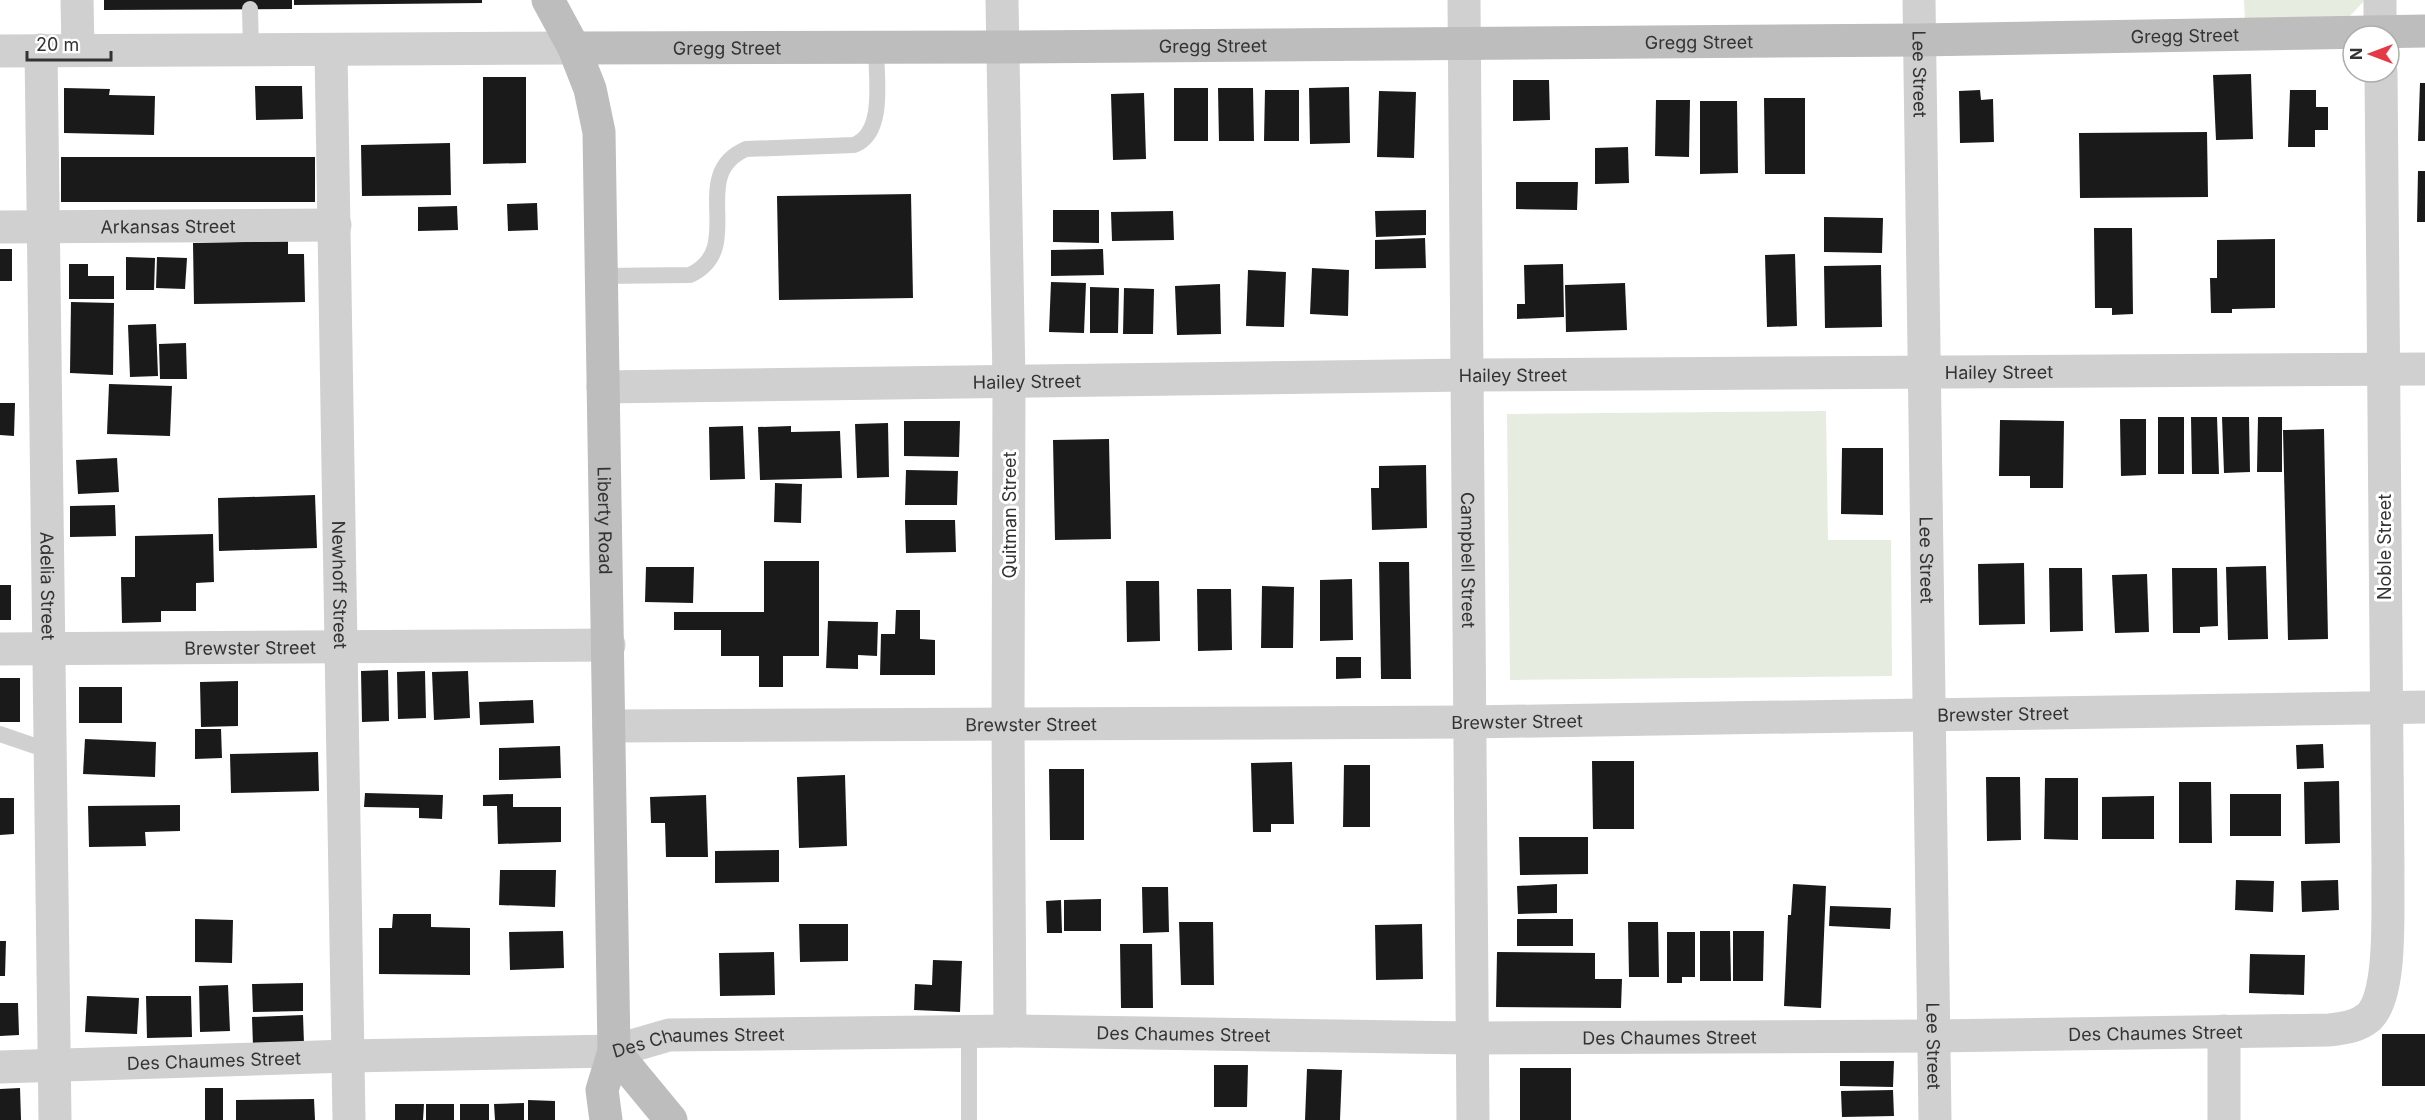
<svg xmlns="http://www.w3.org/2000/svg" width="2425" height="1120" viewBox="0 0 2425 1120" font-family="Inter,sans-serif">
<style>
.green{fill:#e6ecdf}
.building{fill:#1a1a1a}
.lines{fill:none;stroke-linecap:round;stroke-linejoin:round}
.lane{stroke:#d0d0d0;stroke-width:16}
.street{stroke:#d0d0d0;stroke-width:33}
.secondary{stroke:#bdbdbd;stroke-width:33}
.labels{text-anchor:middle;dominant-baseline:central;stroke-width:6;stroke-linejoin:round;paint-order:stroke}
.street-label{font-size:18px;fill:#333;stroke:#fff}
</style>
<rect width="100%" height="100%" fill="#fff"/>
<g class="green">
<polygon points="2244,0 2365,0 2348,18 2245,21"/>
<polygon points="1826,411 1828,540 1891,540 1892,676 1510,680 1507,414"/>
</g>
<g class="building">
<polygon points="104,0 292,0 292,9 104,10"/>
<polygon points="294,0 482,0 482,3 294,5"/>
<polygon points="2251,74 2253,139 2216,140 2213,75"/>
<polygon points="483,77 526,77 526,163 483,164"/>
<polygon points="1513,80 1549,80 1550,120 1513,121"/>
<polygon points="2420,83 2425,83 2425,141 2418,141"/>
<polygon points="255,86 302,86 303,119 256,120"/>
<polygon points="1349,87 1350,143 1310,144 1309,88"/>
<polygon points="64,88 110,89 109,95 155,96 154,135 64,133"/>
<rect x="1174" y="88" width="34" height="53"/>
<polygon points="1218,88 1253,88 1254,141 1219,141"/>
<polygon points="1265,90 1299,90 1299,141 1264,141"/>
<polygon points="1980,90 1981,100 1993,99 1994,142 1960,143 1959,91"/>
<polygon points="2290,90 2316,90 2316,107 2328,107 2328,130 2315,130 2315,147 2288,147"/>
<polygon points="1379,91 1416,92 1414,158 1377,157"/>
<polygon points="1144,93 1146,159 1113,160 1111,94"/>
<polygon points="1764,98 1805,98 1805,174 1765,174"/>
<polygon points="1656,100 1690,100 1689,157 1655,156"/>
<polygon points="1700,101 1737,101 1738,173 1700,174"/>
<polygon points="2207,132 2208,197 2080,198 2079,133"/>
<polygon points="450,143 451,195 362,196 361,145"/>
<polygon points="1628,147 1629,183 1595,184 1595,148"/>
<rect x="61" y="157" width="254" height="45"/>
<polygon points="2418,171 2425,171 2425,222 2417,222"/>
<polygon points="1516,182 1578,182 1577,210 1516,209"/>
<polygon points="911,194 913,298 779,300 777,196"/>
<polygon points="537,203 538,230 508,231 507,204"/>
<polygon points="457,206 458,230 418,231 418,207"/>
<polygon points="1053,210 1099,210 1099,243 1053,242"/>
<polygon points="1426,210 1426,235 1376,237 1375,211"/>
<polygon points="1173,211 1174,240 1112,241 1111,212"/>
<polygon points="1824,217 1883,218 1882,253 1824,252"/>
<polygon points="2094,228 2132,228 2133,314 2112,315 2112,308 2095,308"/>
<polygon points="1425,238 1426,268 1375,269 1375,240"/>
<polygon points="2275,239 2275,308 2232,309 2232,313 2211,313 2210,278 2217,278 2217,240"/>
<polygon points="288,241 288,254 304,254 305,302 194,304 193,243"/>
<rect x="0" y="249" width="12" height="32"/>
<polygon points="1103,249 1104,275 1051,276 1051,250"/>
<polygon points="1795,254 1797,326 1767,327 1765,255"/>
<polygon points="126,257 155,258 154,290 126,290"/>
<polygon points="157,257 187,258 185,289 156,288"/>
<polygon points="69,264 88,264 88,276 114,276 114,299 69,299"/>
<polygon points="1563,264 1564,317 1517,319 1517,304 1525,304 1524,265"/>
<polygon points="1881,265 1882,327 1825,328 1824,266"/>
<polygon points="1312,268 1349,270 1348,316 1310,314"/>
<polygon points="1248,270 1286,272 1284,327 1246,326"/>
<polygon points="1051,282 1086,283 1084,333 1049,332"/>
<polygon points="1625,283 1627,330 1566,332 1565,285"/>
<polygon points="1220,284 1221,334 1177,335 1175,286"/>
<polygon points="1090,287 1119,288 1118,333 1090,333"/>
<polygon points="1124,288 1154,289 1153,334 1123,334"/>
<polygon points="71,302 114,303 113,375 70,373"/>
<polygon points="156,324 158,376 130,377 128,325"/>
<polygon points="186,343 187,379 160,379 159,344"/>
<polygon points="109,384 172,386 170,436 107,434"/>
<polygon points="0,403 15,403 14,436 0,435"/>
<rect x="2158" y="417" width="26" height="57"/>
<polygon points="2191,417 2217,417 2219,474 2192,474"/>
<polygon points="2222,417 2249,417 2250,472 2224,473"/>
<polygon points="2258,417 2282,417 2282,472 2257,472"/>
<polygon points="2120,419 2146,419 2146,475 2121,476"/>
<polygon points="2000,420 2064,421 2063,488 2030,488 2030,476 1999,476"/>
<polygon points="904,421 960,421 959,457 904,456"/>
<polygon points="888,423 889,477 857,478 855,424"/>
<polygon points="743,426 745,479 710,480 709,427"/>
<polygon points="791,426 791,432 840,431 842,478 760,480 758,427"/>
<polygon points="2324,429 2328,639 2288,640 2283,430"/>
<polygon points="1109,439 1111,539 1055,540 1053,440"/>
<polygon points="1842,448 1883,448 1883,515 1841,514"/>
<polygon points="117,458 119,492 78,494 76,460"/>
<polygon points="1426,465 1427,528 1372,530 1371,488 1379,488 1379,466"/>
<polygon points="906,470 958,471 957,505 905,505"/>
<polygon points="775,483 802,484 801,523 774,522"/>
<polygon points="315,495 317,548 219,551 218,498"/>
<polygon points="115,505 116,536 70,537 70,506"/>
<polygon points="905,520 955,520 956,552 906,553"/>
<polygon points="213,534 214,582 196,583 196,611 161,611 161,622 122,623 121,577 135,577 135,536"/>
<polygon points="764,561 819,561 819,656 783,656 783,687 759,687 759,656 721,656 721,630 674,630 674,612 764,612"/>
<polygon points="1379,562 1409,562 1411,679 1381,679"/>
<polygon points="2024,563 2025,624 1979,625 1978,564"/>
<polygon points="2266,566 2268,639 2228,640 2226,567"/>
<polygon points="646,567 694,567 693,603 645,602"/>
<polygon points="2049,568 2082,568 2083,631 2050,632"/>
<polygon points="2172,568 2217,568 2218,626 2200,627 2200,633 2173,633"/>
<polygon points="2147,574 2149,632 2115,633 2112,575"/>
<polygon points="1352,579 1353,640 1320,641 1320,580"/>
<polygon points="1126,581 1159,581 1160,641 1127,642"/>
<rect x="0" y="585" width="11" height="35"/>
<polygon points="1262,586 1294,587 1293,648 1261,648"/>
<polygon points="1197,589 1231,589 1232,650 1198,651"/>
<polygon points="896,610 920,610 920,639 935,640 935,675 880,675 881,634 895,634"/>
<polygon points="828,621 878,622 877,656 858,655 858,669 826,668"/>
<polygon points="1336,657 1361,657 1361,678 1336,679"/>
<polygon points="388,670 389,721 362,722 361,671"/>
<polygon points="425,671 426,718 398,719 397,672"/>
<polygon points="468,671 470,718 434,720 432,672"/>
<rect x="0" y="678" width="20" height="44"/>
<polygon points="238,681 238,726 201,727 200,682"/>
<rect x="79" y="687" width="43" height="36"/>
<polygon points="533,700 534,723 480,725 479,702"/>
<polygon points="195,729 221,729 222,758 195,759"/>
<polygon points="85,739 156,742 155,777 83,774"/>
<polygon points="2323,744 2324,768 2297,769 2296,745"/>
<polygon points="560,746 561,778 499,780 499,748"/>
<polygon points="318,752 319,791 231,793 230,754"/>
<polygon points="1592,761 1634,761 1634,829 1593,829"/>
<polygon points="1292,762 1294,824 1271,824 1271,832 1253,832 1251,763"/>
<polygon points="1344,765 1370,765 1370,827 1343,827"/>
<polygon points="1049,769 1084,769 1084,840 1050,840"/>
<polygon points="845,775 847,846 799,848 797,777"/>
<polygon points="1986,777 2020,777 2021,840 1987,841"/>
<polygon points="2045,778 2078,778 2078,840 2044,839"/>
<polygon points="2339,781 2340,843 2305,844 2304,782"/>
<polygon points="2179,782 2211,782 2212,843 2179,843"/>
<polygon points="365,793 443,795 442,819 419,818 419,808 364,807"/>
<polygon points="513,794 513,807 561,807 561,842 498,844 497,806 483,806 483,795"/>
<rect x="2230" y="794" width="51" height="42"/>
<polygon points="706,795 708,857 666,857 665,823 651,823 650,797"/>
<polygon points="2154,796 2154,839 2102,839 2102,797"/>
<polygon points="0,798 14,798 14,834 0,835"/>
<polygon points="180,805 180,831 145,832 146,846 89,847 88,806"/>
<polygon points="1519,837 1588,837 1588,874 1520,875"/>
<polygon points="779,850 779,882 715,883 715,851"/>
<polygon points="500,870 556,870 555,907 499,905"/>
<polygon points="2236,880 2274,881 2273,912 2235,910"/>
<polygon points="2338,880 2339,910 2302,912 2301,881"/>
<polygon points="1557,884 1557,913 1518,914 1517,886"/>
<polygon points="1793,884 1826,886 1821,1008 1784,1006 1788,915 1791,915"/>
<polygon points="1142,887 1168,887 1169,932 1143,933"/>
<polygon points="1101,899 1101,931 1064,931 1064,900"/>
<polygon points="1061,900 1062,933 1047,933 1046,901"/>
<polygon points="1830,906 1891,908 1890,929 1829,926"/>
<polygon points="393,914 431,914 431,927 470,928 470,975 379,974 379,928 392,928"/>
<polygon points="195,919 233,920 232,963 195,962"/>
<rect x="1517" y="919" width="56" height="27"/>
<polygon points="1179,922 1213,922 1214,985 1181,985"/>
<polygon points="1628,922 1658,922 1659,977 1629,977"/>
<polygon points="799,924 848,924 848,961 800,962"/>
<polygon points="1422,924 1423,979 1376,980 1375,925"/>
<polygon points="563,931 564,968 510,970 509,932"/>
<polygon points="1700,931 1730,931 1731,981 1700,981"/>
<polygon points="1733,931 1764,931 1763,981 1733,981"/>
<polygon points="1667,932 1695,932 1695,977 1682,977 1682,983 1667,983"/>
<polygon points="0,941 6,941 5,976 0,976"/>
<polygon points="1120,944 1152,944 1153,1008 1121,1008"/>
<polygon points="774,952 775,995 720,996 719,953"/>
<polygon points="1497,952 1595,953 1595,979 1622,979 1621,1008 1496,1007"/>
<polygon points="2250,954 2305,955 2304,995 2249,993"/>
<polygon points="933,960 962,961 960,1012 914,1010 915,984 932,985"/>
<polygon points="303,983 303,1011 253,1012 252,984"/>
<polygon points="228,985 230,1031 200,1032 199,986"/>
<polygon points="87,996 139,998 137,1034 85,1032"/>
<polygon points="146,996 191,996 192,1037 147,1038"/>
<polygon points="0,1003 18,1003 19,1035 0,1036"/>
<polygon points="303,1015 304,1044 253,1046 252,1017"/>
<rect x="2382" y="1034" width="43" height="52"/>
<polygon points="1840,1061 1894,1061 1893,1087 1840,1086"/>
<polygon points="1214,1065 1248,1065 1247,1107 1214,1107"/>
<rect x="1520" y="1068" width="51" height="52"/>
<polygon points="1307,1069 1342,1070 1340,1120 1305,1120"/>
<polygon points="20,1088 21,1120 0,1120 0,1089"/>
<rect x="205" y="1088" width="18" height="32"/>
<polygon points="1893,1090 1894,1116 1842,1117 1841,1091"/>
<polygon points="314,1099 315,1120 236,1120 236,1100"/>
<polygon points="528,1100 555,1101 555,1120 528,1120"/>
<polygon points="524,1103 524,1120 495,1120 494,1104"/>
<polygon points="395,1104 424,1104 423,1120 395,1120"/>
<rect x="426" y="1104" width="28" height="16"/>
<rect x="460" y="1104" width="29" height="16"/>
</g>
<g class="lines">
<g class="lane">
<polyline points="250,9 251,51"/>
<path d="M601 276 690 275C748 248 686 175 746 149L854 145C886 133 876 77 876 47"/>
<polyline points="0,734 35,746 51,746"/>
<polyline points="969,1031 969,1120"/>
</g>
<g class="street">
<polyline points="77,0 78,50"/>
<polyline points="1002,0 1009,381 1008,724 1010,1031"/>
<path id="s1" d="M1464 0 1473 1120"/>
<path id="s2" d="M1919 0 1935 1120"/>
<polyline points="2380,0 2380,36"/>
<path id="s3" d="M41 50 55 1120"/>
<polyline points="0,51 574,48"/>
<path id="s4" d="M331 51 349 1120"/>
<path id="s5" d="M0 227 335 225"/>
<path id="s6" d="M603 387 1468 375 2425 369"/>
<path id="s7" d="M0 649 609 645"/>
<path id="s8" d="M609 726 1469 722 2425 707"/>
<polyline points="2224,1031 2224,1120"/>
<path id="s9" d="M0 1067 348 1056 614 1051 669 1035 1010 1031 1470 1038 1935 1036 2329 1030C2344 1028 2357 1027 2369 1017 2393 994 2387 906 2388 871L2381 72"/>
</g>
<g class="secondary">
<path id="s10" d="M548 0 574 48 590 89 599 132 614 1051 602 1090 606 1120"/>
<path id="s11" d="M574 48 1002 47 1919 40 2425 31"/>
<polyline points="614,1051 671,1120"/>
</g>
</g>
<g class="labels">
<g class="street-label">
<text stroke="none"><textPath href="#s11" startOffset="1611">Gregg Street</textPath></text>
<text stroke="none"><textPath href="#s11" startOffset="1125">Gregg Street</textPath></text>
<text stroke="none"><textPath href="#s11" startOffset="639">Gregg Street</textPath></text>
<text stroke="none"><textPath href="#s11" startOffset="153">Gregg Street</textPath></text>
<text stroke="none"><textPath href="#s2" startOffset="74">Lee Street</textPath></text>
<text stroke="none"><textPath href="#s5" startOffset="168">Arkansas Street</textPath></text>
<text stroke="none"><textPath href="#s6" startOffset="1396">Hailey Street</textPath></text>
<text stroke="none"><textPath href="#s6" startOffset="910">Hailey Street</textPath></text>
<text stroke="none"><textPath href="#s6" startOffset="424">Hailey Street</textPath></text>
<text transform="translate(1009 515) rotate(-90)">Quitman Street</text>
<text stroke="none"><textPath href="#s10" startOffset="531">Liberty Road</textPath></text>
<text transform="translate(2384 547) rotate(-90)">Noble Street</text>
<text stroke="none"><textPath href="#s1" startOffset="560">Campbell Street</textPath></text>
<text stroke="none"><textPath href="#s2" startOffset="560">Lee Street</textPath></text>
<text stroke="none"><textPath href="#s3" startOffset="536">Adelia Street</textPath></text>
<text stroke="none"><textPath href="#s4" startOffset="534">Newhoff Street</textPath></text>
<text stroke="none"><textPath href="#s7" startOffset="250">Brewster Street</textPath></text>
<text stroke="none"><textPath href="#s8" startOffset="1394">Brewster Street</textPath></text>
<text stroke="none"><textPath href="#s8" startOffset="908">Brewster Street</textPath></text>
<text stroke="none"><textPath href="#s8" startOffset="422">Brewster Street</textPath></text>
<text stroke="none"><textPath href="#s9" startOffset="2158">Des Chaumes Street</textPath></text>
<text stroke="none"><textPath href="#s9" startOffset="1186">Des Chaumes Street</textPath></text>
<text stroke="none"><textPath href="#s9" startOffset="1672">Des Chaumes Street</textPath></text>
<text stroke="none"><textPath href="#s9" startOffset="700">Des Chaumes Street</textPath></text>
<text stroke="none"><textPath href="#s2" startOffset="1046">Lee Street</textPath></text>
<text stroke="none"><textPath href="#s9" startOffset="214">Des Chaumes Street</textPath></text>
</g>
</g>
<g transform="translate(2371 54) rotate(270)"><circle r="28" fill="#ffffff" stroke="#adadad" stroke-width="1.5"/>
<path d="M0-4.5L10 22L0 15L-10 22Z" fill="#e63946"/>
<text y="-9" font-size="16" font-weight="bold" text-anchor="middle" fill="#333333">N</text>
</g>
<path d="M27 51v9h84v-9" fill="none" stroke="#333333" stroke-width="3"/>
<text x="36" y="51" font-size="18" fill="#333333" stroke="#ffffff" stroke-width="4.5" paint-order="stroke">20 m</text>
</svg>
